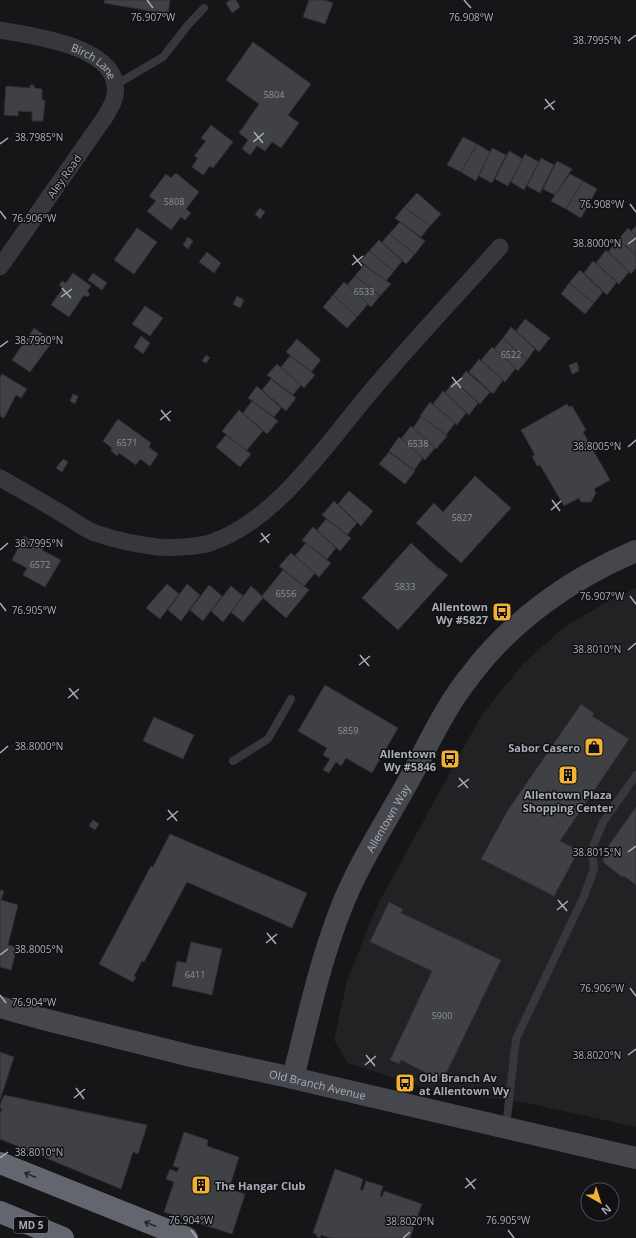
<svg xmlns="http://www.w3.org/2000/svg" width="636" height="1238" viewBox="0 0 636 1238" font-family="'Open Sans',sans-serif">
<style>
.built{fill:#222225}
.building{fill:#404145;stroke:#303034}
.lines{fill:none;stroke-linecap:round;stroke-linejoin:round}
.lane{stroke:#37383d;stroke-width:8}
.street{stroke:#37383d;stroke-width:17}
.secondary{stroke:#45474d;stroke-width:22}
.highway{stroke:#63666e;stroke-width:22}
.oneway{stroke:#26262a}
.ticks{fill:none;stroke:#a8adb8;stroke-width:1.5}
.labels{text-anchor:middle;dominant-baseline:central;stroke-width:3;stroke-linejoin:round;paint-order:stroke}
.number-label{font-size:9px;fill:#8e929b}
.shield{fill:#111113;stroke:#7b7e86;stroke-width:1}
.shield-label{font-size:10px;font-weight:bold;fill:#a8adb8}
.street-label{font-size:11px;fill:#a8adb8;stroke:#111113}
.poi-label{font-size:11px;font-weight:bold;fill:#a8adb8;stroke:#111113;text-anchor:end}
.ticks-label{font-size:10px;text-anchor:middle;fill:#a8adb8;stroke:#111113;stroke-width:3;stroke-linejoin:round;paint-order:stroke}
</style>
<rect width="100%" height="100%" fill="#161618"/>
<polygon class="built" points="636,588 636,1127 526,1103 435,1091 348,1063 334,1040 347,981 376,908 481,716 523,664 564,627 614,598"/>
<g class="building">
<polygon points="105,0 170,0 168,14 104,3"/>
<polygon points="230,0 236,0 240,7 232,13 226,3"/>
<polygon points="309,0 325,0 333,3 325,24 303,17"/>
<polygon points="253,42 311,84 288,115 299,123 281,148 272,142 265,151 257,146 250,155 242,149 248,140 239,133 259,104 226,80"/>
<polygon points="30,85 34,85 34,88 42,89 42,100 45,100 43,121 32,121 32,112 18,111 18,116 4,115 6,86 30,88"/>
<polygon points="211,125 233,142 213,168 210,166 203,175 192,167 198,158 194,156 206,141 201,138"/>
<polygon points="463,137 477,144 461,172 447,165"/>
<polygon points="477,144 490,152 476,181 461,172"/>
<polygon points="492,148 506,155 492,183 479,176"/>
<polygon points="509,151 523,159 508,186 495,179"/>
<polygon points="525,154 539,162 524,190 511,182"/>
<polygon points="541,158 554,165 540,193 527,186"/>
<polygon points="557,161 572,169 555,195 543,189"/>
<polygon points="176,173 199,192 186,209 191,213 185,220 181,217 171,230 147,211 156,201 149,196 166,174 171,178"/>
<polygon points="570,174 583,181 566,209 551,201"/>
<polygon points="583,181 597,189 581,218 566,209"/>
<polygon points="417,193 441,214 430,226 404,207"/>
<polygon points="404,207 430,226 421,237 395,218"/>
<polygon points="260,208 265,212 260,219 255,214"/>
<polygon points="400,222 425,241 415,254 389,234"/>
<polygon points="636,226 636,236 631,231"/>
<polygon points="137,228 157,242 134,274 114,260"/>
<polygon points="628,228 636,236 636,255 618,240"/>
<polygon points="389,234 415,254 406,264 382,242"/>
<polygon points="188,237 193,241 188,249 183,245"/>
<polygon points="379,240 402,261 394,271 369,251"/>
<polygon points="618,240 636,255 636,268 631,274 608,252"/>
<polygon points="606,250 629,272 619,284 596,263"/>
<polygon points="369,251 394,271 386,281 360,261"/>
<polygon points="207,252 221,263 214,273 199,262"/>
<polygon points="593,261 617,282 607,295 584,273"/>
<polygon points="364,265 391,284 380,296 355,276"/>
<polygon points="580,270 603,292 594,303 569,283"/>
<polygon points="73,273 91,286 87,291 90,294 87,297 84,295 69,317 51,305 63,288 59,285 62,281 66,283"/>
<polygon points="93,273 107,283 102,290 88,280"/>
<polygon points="355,276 380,296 371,307 347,285"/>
<polygon points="344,282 368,304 357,317 333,295"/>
<polygon points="569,283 594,303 585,314 561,294"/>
<polygon points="333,295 357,317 347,328 323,307"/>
<polygon points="237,296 244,300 240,308 233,304"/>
<polygon points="145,306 163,318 150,336 132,324"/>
<polygon points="525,319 550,338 539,352 516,331"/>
<polygon points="511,327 535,349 527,360 503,338"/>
<polygon points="34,328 53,341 30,372 12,360"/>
<polygon points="141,336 150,343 143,354 134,347"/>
<polygon points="503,338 527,360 518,371 494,349"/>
<polygon points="297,339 321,360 311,372 286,352"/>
<polygon points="492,347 516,368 505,382 481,360"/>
<polygon points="206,355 210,358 206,363 202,361"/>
<polygon points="290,356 315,375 304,388 281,367"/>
<polygon points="479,359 503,380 493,394 469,372"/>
<polygon points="577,362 579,371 572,374 569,365"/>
<polygon points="277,364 301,385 293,395 267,375"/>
<polygon points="466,371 490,392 480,404 457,383"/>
<polygon points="2,374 27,389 21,398 16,395 4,418 0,416 0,378"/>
<polygon points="271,379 296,398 286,411 262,390"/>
<polygon points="454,381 478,403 469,415 445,393"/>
<polygon points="257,386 281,408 274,417 248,398"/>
<polygon points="443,391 466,413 457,425 433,404"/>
<polygon points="73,394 78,396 75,404 70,401"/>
<polygon points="252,401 278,421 267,434 243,413"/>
<polygon points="430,402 455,423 446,435 420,416"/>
<polygon points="567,404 569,407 572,406 586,430 583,432 610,480 594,489 596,493 591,502 581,502 579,498 564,506 540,465 537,466 532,456 535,455 521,430"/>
<polygon points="239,410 263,431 246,451 222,431"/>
<polygon points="421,416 447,436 436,449 413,428"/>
<polygon points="118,419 151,443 149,447 158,454 150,466 140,459 136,465 119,453 117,456 111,451 112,448 103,441"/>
<polygon points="411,426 435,448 425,460 401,439"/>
<polygon points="226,435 251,454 240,467 216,447"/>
<polygon points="399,437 423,458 414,470 389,451"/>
<polygon points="389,452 415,471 405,484 379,464"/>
<polygon points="63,459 68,462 62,472 56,468"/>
<polygon points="475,476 511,508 461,563 416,523 434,503 443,512"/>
<polygon points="349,491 373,511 361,526 338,504"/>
<polygon points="334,501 357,523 347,535 322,515"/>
<polygon points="326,519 351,538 340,551 317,530"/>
<polygon points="313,527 336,548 327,559 302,540"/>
<polygon points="24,536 44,547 42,550 61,560 45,587 23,575 27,568 12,560"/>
<polygon points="306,543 331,563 319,577 295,556"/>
<polygon points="411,543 439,569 439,568 448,575 398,630 362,598"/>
<polygon points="291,553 315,573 304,586 279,566"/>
<polygon points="283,570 309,590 286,618 263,598 262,596"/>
<polygon points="167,584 179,594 160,619 146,608"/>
<polygon points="187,584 200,595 181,621 168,610"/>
<polygon points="209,585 222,596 203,621 190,610"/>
<polygon points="231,586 243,596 223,622 211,611"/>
<polygon points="251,586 262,596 263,598 243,622 231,612"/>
<polygon points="325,685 398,728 372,773 346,758 341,766 336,762 329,773 323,770 330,759 323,755 327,748 298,731"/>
<polygon points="581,704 594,713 592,716 629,739 560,841 579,850 554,896 481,859 508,810"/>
<polygon points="154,717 194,735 183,759 143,741"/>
<polygon points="636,807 636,885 624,876 622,877 603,862 604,852"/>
<polygon points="93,820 99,824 95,830 89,826"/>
<polygon points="170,834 307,893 292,928 187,882 144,962 142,961 134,976 136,977 133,982 99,964 151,866 153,867"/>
<polygon points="0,890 4,891 1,900 18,905 8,945 17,947 11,970 0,967"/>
<polygon points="389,902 403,909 401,913 501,960 444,1078 432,1076 401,1060 399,1064 390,1060 432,971 370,942"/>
<polygon points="191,942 222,949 212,995 172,986 177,961 186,963"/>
<polygon points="0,1052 14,1057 0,1100"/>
<polygon points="404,1076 415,1079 415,1081 403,1079"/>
<polygon points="4,1095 147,1125 138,1154 133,1152 121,1189 0,1139 0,1114 2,1109 0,1108 0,1105"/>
<polygon points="184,1132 208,1140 207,1146 239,1157 229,1189 245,1194 232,1234 164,1212 174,1182 166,1179 170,1169 177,1172 179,1168 173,1166"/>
<polygon points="335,1169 363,1179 360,1190 363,1190 366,1181 383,1186 380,1196 382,1197 384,1191 422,1204 410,1238 330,1238 321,1235 320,1238 316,1236 316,1234 313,1233"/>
</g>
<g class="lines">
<g class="lane">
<polyline points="115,85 163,57 188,25 204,8"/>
<polyline points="233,761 268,739 291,699"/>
<polyline points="506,1127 516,1039 584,896 594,869 592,849 603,822 636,775"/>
</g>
<g class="street">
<path id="s1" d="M0 30C32 36 123 46 115 95 114 103 109 110 105 117L0 267"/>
<path d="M0 478C21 490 43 502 64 515 74 521 85 529 95 533 113 539 140 545 158 547 173 548 196 547 210 543 280 520 332 435 379 382 418 336 460 292 500 247"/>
</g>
<g class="secondary">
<path id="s2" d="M0 1007 43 1019 191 1056 284 1076 636 1158"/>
<path id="s3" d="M293 1078C307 1022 319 965 340 911 357 866 386 822 409 780 428 745 445 707 470 676 512 620 572 578 636 551"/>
</g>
<g class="highway">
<polyline points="0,1163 187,1238"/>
<polyline points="0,1212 63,1238"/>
</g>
</g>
<defs><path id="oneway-shaft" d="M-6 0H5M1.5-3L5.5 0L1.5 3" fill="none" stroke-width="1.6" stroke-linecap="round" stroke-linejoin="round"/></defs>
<g class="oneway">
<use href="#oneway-shaft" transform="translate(30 1175) rotate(-158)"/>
<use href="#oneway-shaft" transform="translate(150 1224) rotate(-158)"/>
</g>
<path class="ticks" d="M147 0 153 8M464 0 471 8M628 41 636 35M545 99 554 110M544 109 555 101M254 132 263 143M253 142 264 133M0 144 8 138M630 204 636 212M0 211 6 219M628 244 636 238M353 255 362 266M352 265 363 256M62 288 71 298M61 297 72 289M0 347 8 341M452 377 461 388M451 387 462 378M161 410 170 421M160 420 171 411M628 447 636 440M552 500 560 511M551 510 561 501M261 533 269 543M260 542 270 534M0 550 8 543M630 596 636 604M0 603 6 611M628 650 636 643M360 655 369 666M359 665 370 656M69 688 78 699M68 698 79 689M0 753 8 746M459 778 468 788M458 787 469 779M168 810 177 821M167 820 178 811M628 852 636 846M558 900 567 911M557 910 568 901M267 933 276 944M266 943 277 934M0 955 8 949M630 988 636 996M0 995 6 1003M366 1055 375 1066M628 1055 636 1049M365 1065 376 1056M76 1088 84 1099M74 1098 85 1089M0 1158 8 1152M466 1178 475 1189M465 1188 476 1179M191 1230 197 1238M508 1230 514 1238M403 1238 410 1232"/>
<defs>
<g id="bus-square" transform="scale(1)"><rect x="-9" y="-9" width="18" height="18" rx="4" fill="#f2b134" stroke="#111113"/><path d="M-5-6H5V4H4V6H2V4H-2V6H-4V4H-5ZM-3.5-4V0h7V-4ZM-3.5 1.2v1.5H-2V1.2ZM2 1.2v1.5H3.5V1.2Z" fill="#111"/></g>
<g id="shop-square" transform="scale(1)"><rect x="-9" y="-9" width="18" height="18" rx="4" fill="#f2b134" stroke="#111113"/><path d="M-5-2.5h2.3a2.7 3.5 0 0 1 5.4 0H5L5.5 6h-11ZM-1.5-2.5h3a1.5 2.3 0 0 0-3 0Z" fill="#111"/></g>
<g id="building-square" transform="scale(1)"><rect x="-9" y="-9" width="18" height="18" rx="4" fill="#f2b134" stroke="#111113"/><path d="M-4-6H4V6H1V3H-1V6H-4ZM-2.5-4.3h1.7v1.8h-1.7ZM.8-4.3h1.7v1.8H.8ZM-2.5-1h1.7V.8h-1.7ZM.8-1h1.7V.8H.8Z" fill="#111"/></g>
</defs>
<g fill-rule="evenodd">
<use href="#bus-square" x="502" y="612"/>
<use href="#shop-square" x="594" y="747"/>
<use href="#bus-square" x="450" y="759"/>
<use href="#building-square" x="568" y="775"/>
<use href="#bus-square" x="405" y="1083"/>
<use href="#building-square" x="201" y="1185"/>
</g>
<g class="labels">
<g class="number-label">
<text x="274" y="94">5804</text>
<text x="174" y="201">5808</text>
<text x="364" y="291">6533</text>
<text x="511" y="354">6522</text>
<text x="127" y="442">6571</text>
<text x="418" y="443">6538</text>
<text x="462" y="517">5827</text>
<text x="40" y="564">6572</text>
<text x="405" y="586">5833</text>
<text x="286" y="593">6556</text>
<text x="348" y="730">5859</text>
<text x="195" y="974">6411</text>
<text x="442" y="1015">5900</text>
</g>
<rect class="shield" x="14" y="1217" width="34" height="16" rx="3"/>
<g class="shield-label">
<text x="31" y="1225">MD 5</text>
</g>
<g class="street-label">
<text stroke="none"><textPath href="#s1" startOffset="101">Birch Lane</textPath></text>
<text transform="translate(64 176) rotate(-55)">Aley Road</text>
<text stroke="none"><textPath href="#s3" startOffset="278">Allentown Way</textPath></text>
<text stroke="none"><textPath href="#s2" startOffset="327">Old Branch Avenue</textPath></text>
</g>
<g class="poi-label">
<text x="488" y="606">Allentown<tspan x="488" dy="13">Wy #5827</tspan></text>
<text x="580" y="747">Sabor Casero</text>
<text x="436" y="753">Allentown<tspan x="436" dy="13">Wy #5846</tspan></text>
<text x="568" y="794" text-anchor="middle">Allentown Plaza<tspan x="568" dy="13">Shopping Center</tspan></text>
<text x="419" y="1077" text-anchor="start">Old Branch Av<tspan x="419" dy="13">at Allentown Wy</tspan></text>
<text x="215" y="1185" text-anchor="start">The Hangar Club</text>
</g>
</g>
<g class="ticks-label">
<text x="471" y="21">76.908°W</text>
<text x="153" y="21">76.907°W</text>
<text x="597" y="44">38.7995°N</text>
<text x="39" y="141">38.7985°N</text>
<text x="602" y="208">76.908°W</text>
<text x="34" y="222">76.906°W</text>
<text x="597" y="247">38.8000°N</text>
<text x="39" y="344">38.7990°N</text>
<text x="597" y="450">38.8005°N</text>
<text x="39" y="547">38.7995°N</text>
<text x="602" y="600">76.907°W</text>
<text x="34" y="614">76.905°W</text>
<text x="597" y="653">38.8010°N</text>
<text x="39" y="750">38.8000°N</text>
<text x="597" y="856">38.8015°N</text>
<text x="39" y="953">38.8005°N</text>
<text x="602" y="992">76.906°W</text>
<text x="34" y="1006">76.904°W</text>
<text x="597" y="1059">38.8020°N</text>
<text x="39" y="1156">38.8010°N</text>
<text x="191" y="1224">76.904°W</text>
<text x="508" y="1224">76.905°W</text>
<text x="410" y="1225">38.8020°N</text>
</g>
<g transform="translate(600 1202) rotate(141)"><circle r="19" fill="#111113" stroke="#4d4f55"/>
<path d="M0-3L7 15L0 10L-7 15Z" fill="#f2b134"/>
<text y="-6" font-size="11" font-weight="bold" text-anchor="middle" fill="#a8adb8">N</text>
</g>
</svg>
